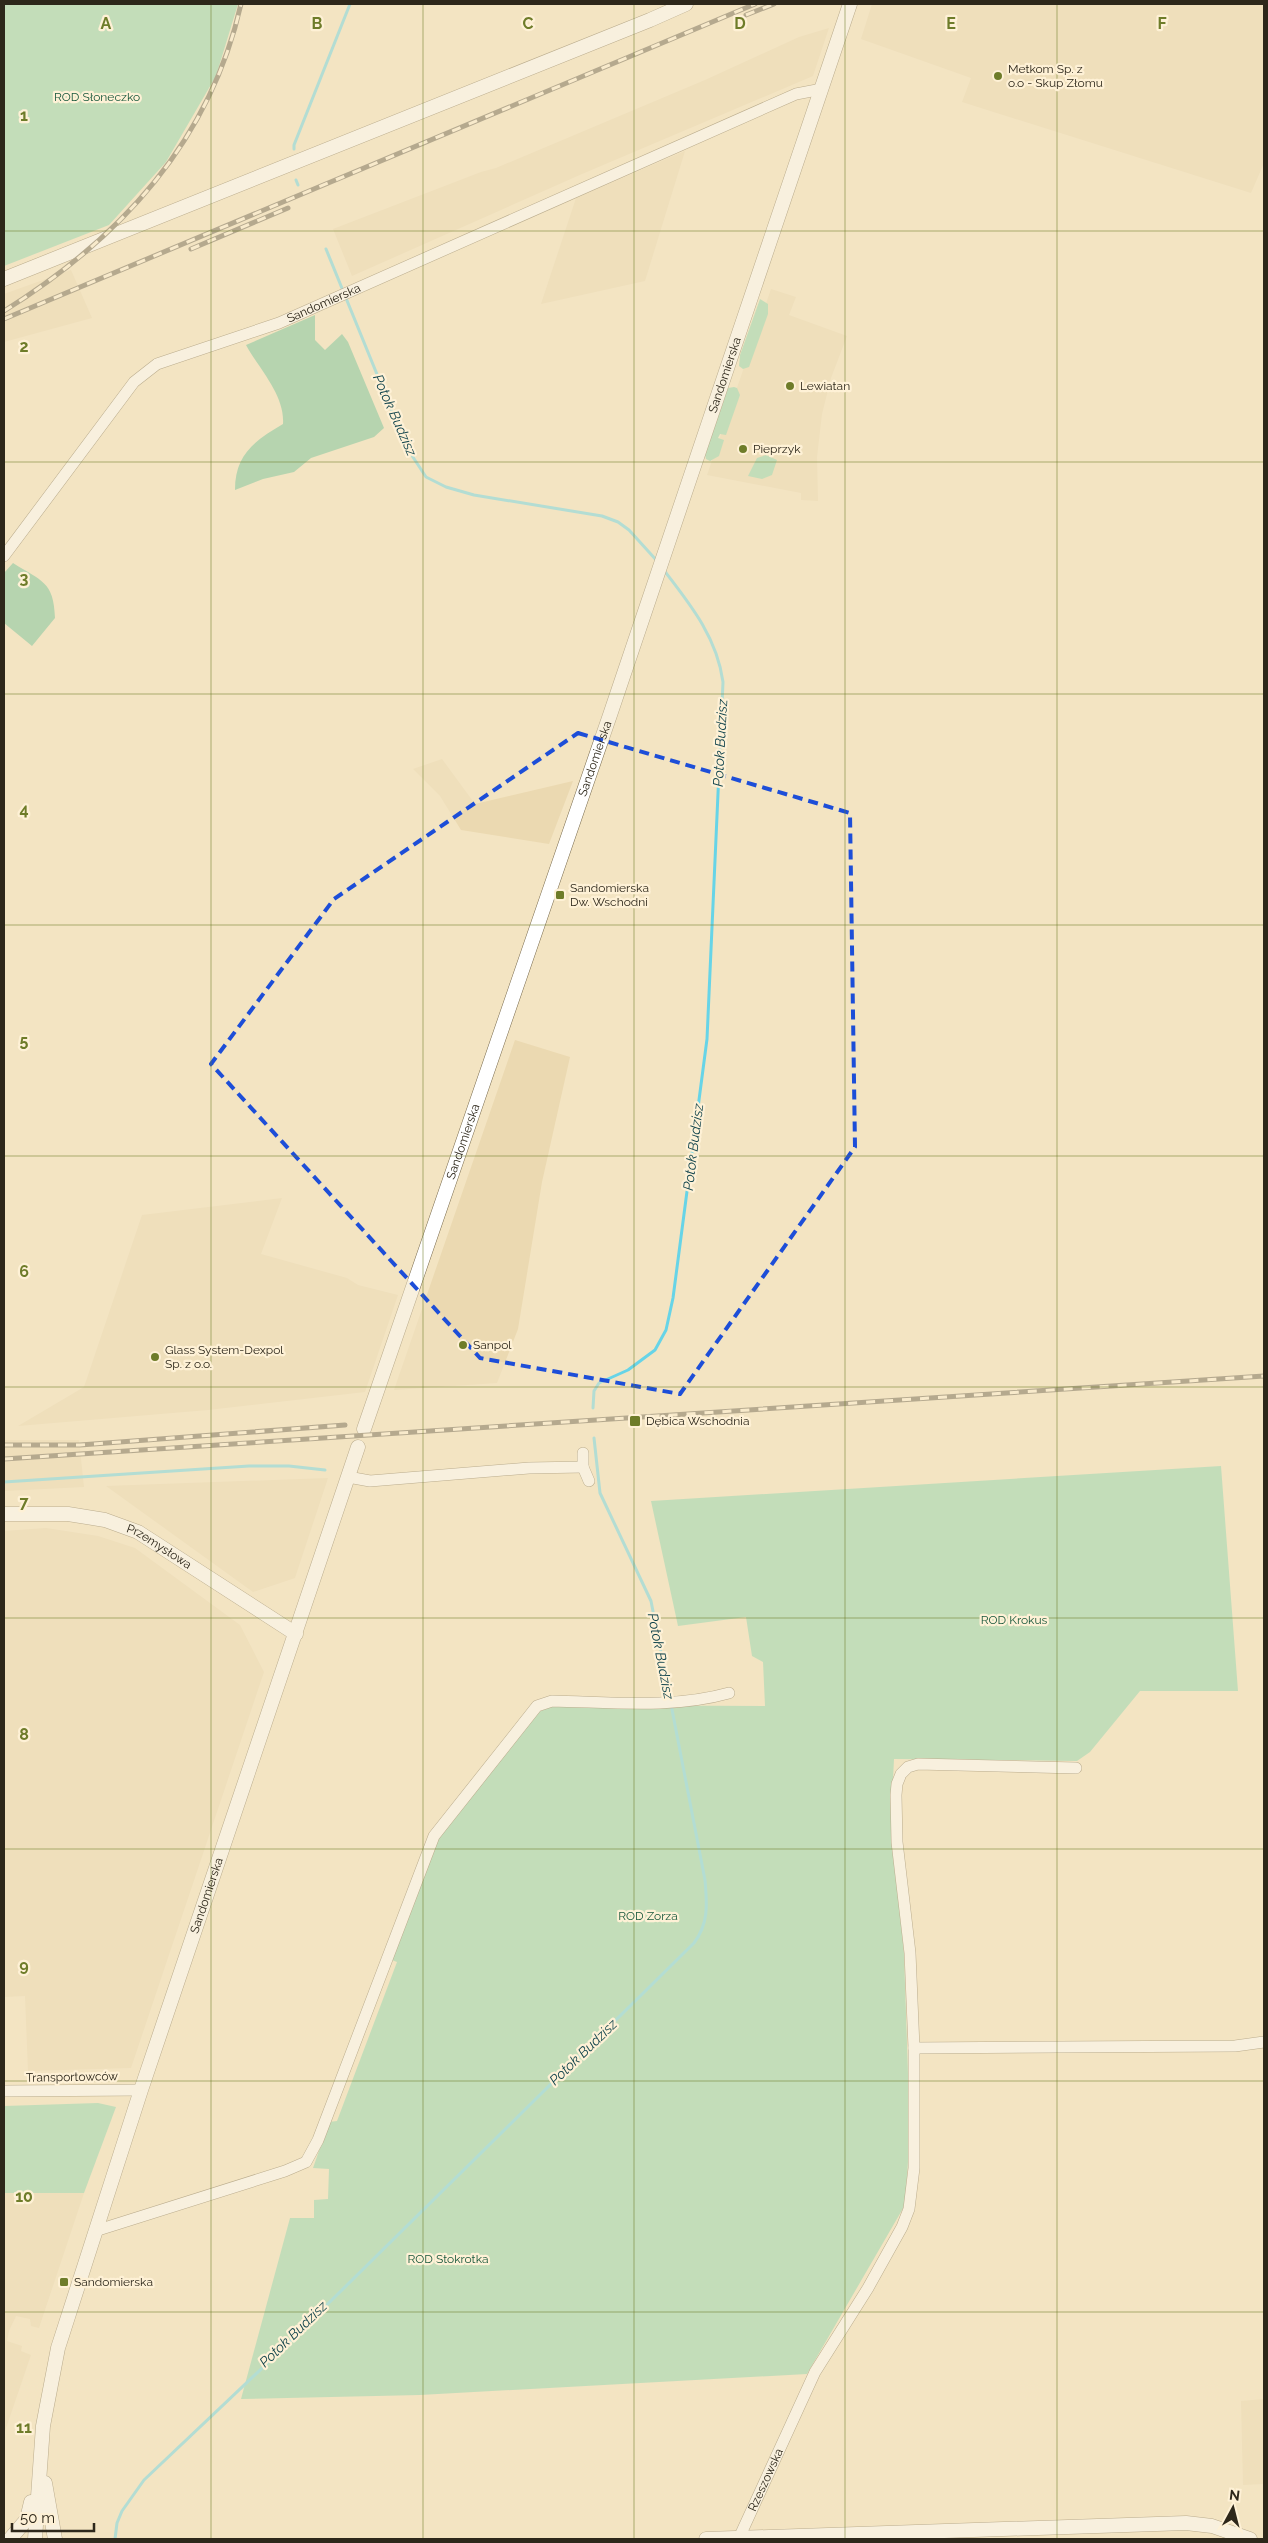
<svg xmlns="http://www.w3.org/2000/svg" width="1268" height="2543" viewBox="0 0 1268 2543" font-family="Raleway,sans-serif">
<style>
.built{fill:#ebd9b1}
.green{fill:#8bd5ae}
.forest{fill:#6ec197}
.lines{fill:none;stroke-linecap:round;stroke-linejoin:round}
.stream{stroke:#67d4e7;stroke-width:3}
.minor-casing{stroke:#786a4c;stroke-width:12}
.tertiary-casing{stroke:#786a4c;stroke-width:15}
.minor{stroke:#fff;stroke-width:11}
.tertiary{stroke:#fff;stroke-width:14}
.rail-casing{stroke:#6b624f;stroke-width:5}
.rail{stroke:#fef1d6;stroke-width:3;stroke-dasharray:9;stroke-linecap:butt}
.marked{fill:none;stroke:#1d4ed8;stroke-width:4;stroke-dasharray:10 6;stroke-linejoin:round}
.grid{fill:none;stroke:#6e7c29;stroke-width:1;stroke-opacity:0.55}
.poi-dot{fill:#6e7c29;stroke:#fef1d6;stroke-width:2}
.labels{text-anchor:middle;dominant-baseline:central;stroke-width:4.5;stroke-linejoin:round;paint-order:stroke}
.poi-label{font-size:12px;fill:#2d271a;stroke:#fef1d6;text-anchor:start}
.park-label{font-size:12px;fill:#17573b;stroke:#fef1d6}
.street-label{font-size:12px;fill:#2d271a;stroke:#fef1d6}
.water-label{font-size:14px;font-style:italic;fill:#13454d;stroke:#fef1d6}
.grid-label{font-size:16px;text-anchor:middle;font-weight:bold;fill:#6e7c29;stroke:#fef1d6;stroke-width:4.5;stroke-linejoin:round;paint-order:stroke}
</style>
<rect width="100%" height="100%" fill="#f3e4c2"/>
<g class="built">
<polygon points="872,4 1264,4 1264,163 1251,193 962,102 971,78 861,39"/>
<polygon points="829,28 813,76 582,174 352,276 333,229 481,172 496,168 705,80 799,37"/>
<polygon points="685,151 645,281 541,304 576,198"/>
<polygon points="71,270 92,318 4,342 4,294"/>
<polygon points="771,289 796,297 789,315 847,336 831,378 822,414 817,457 818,501 801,500 801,493 707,475"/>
<polygon points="442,759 475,804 573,781 549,844 461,830 440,796 413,769"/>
<polygon points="515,1040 570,1057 542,1182 518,1329 497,1383 394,1390"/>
<polygon points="282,1198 261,1254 347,1278 358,1285 398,1295 365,1392 208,1410 18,1426 84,1387 142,1215"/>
<polygon points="4,1440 79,1440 84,1487 4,1491"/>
<polygon points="328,1478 295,1578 253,1592 106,1486"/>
<polygon points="46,1528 98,1536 135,1548 240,1625 264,1672 131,2068 28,2071 25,1996 4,1997 4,1531"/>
<polygon points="4,2193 84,2193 39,2328 31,2326 30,2319 16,2316 9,2331 7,2341 22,2346 21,2351 31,2355 4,2434"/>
<polygon points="1264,2399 1264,2484 1243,2485 1241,2401"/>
</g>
<g class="green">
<polygon points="4,4 238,4 216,76 166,162 109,225 4,266"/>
<polygon points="760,299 768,304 768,314 749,367 743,369 739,366 740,355"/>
<polygon points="734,387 737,388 740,395 726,435 720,434 718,438 724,440 719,456 710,461 706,459 705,455 728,388"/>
<polygon points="766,455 777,460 772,475 762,479 748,476 757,458"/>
<polygon points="1221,1466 1238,1691 1140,1691 1090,1752 1077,1761 894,1759 891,1822 904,1953 910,2133 905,2205 807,2374 420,2395 241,2399 290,2218 314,2218 314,2200 328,2199 329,2169 313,2168 329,2122 337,2121 397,1962 389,1959 437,1838 535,1714 553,1705 765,1706 763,1662 752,1656 746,1617 678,1626 651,1501"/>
<polygon points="98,2103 116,2107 84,2193 4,2193 4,2106"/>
</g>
<g class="forest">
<path d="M315 315V340L325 350 342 334 348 342 384 428 374 437 311 458 294 472 263 479 235 490C235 455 254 441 283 424 285 395 259 369 246 345Z"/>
<path d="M13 563C41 581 54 581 55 618L32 646 4 623V573Z"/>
</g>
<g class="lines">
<g class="stream">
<polyline points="294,149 294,145 350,4"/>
<polyline points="296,180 298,185"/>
<polyline points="326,249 407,448 426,477 446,487 474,495 602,516 618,522 629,530 658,562"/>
<path d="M593 1408 594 1391 599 1383 628 1370 655 1350 666 1330 673 1298 707 1039 723 682C717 637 690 604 663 569"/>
<polyline points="4,1482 249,1466 289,1466 325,1470"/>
<path d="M115 2539 117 2523 122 2511 144 2480 276 2355 694 1943C709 1923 707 1904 705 1880L651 1601 600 1493 594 1438"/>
</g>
<g class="minor-casing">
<g id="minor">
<path id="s1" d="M4 556 134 382 157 364 279 323 796 94 822 89"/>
<polyline points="583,1467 589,1481"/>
<polyline points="348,1477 370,1481 529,1468 583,1467 583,1453"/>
<polyline points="914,2048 1235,2046 1264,2042"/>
<polyline points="4,2091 141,2090"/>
<path d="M95 2231 285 2171 306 2162 318 2140 434 1836 537 1706 552 1701C611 1702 672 1709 729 1693"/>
<path id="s2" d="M739 2538 815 2372 868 2288 902 2227 909 2209 914 2168V2048L910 1953 897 1842 896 1795 897 1784 901 1774 908 1767 918 1764 1076 1768"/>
</g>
</g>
<g class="tertiary-casing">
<g id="tertiary">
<polyline points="4,279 650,20 686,4"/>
<path id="s3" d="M364 1429 610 715 850 4"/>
<path id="s4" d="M4 1514H68L105 1520 138 1532 296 1634"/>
<polyline points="45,2483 55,2539"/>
<polyline points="10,2539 27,2519 31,2502"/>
<path id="s5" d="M35 2539 43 2426 58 2348 141 2090 358 1447"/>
<polyline points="706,2539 1186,2523 1212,2526 1250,2539"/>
</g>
</g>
<use href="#minor" class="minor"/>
<use href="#tertiary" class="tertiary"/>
<g class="rail-casing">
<g id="rail">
<polyline points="746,15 774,4"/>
<polyline points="191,249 288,208"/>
<path d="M4 311C121 238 210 141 241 4"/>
<polyline points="4,319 755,4"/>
<polyline points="4,1445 80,1445 345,1425"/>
<polyline points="4,1459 1264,1376"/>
</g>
</g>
<use href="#rail" class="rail"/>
</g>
<path d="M0 0H1268V2543H0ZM578 733 850 813 855 1147 680 1394 480 1358 211 1064 334 899Z" fill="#f3e4c2" fill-opacity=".55" fill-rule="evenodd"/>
<path class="marked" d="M578 733 850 813 855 1147 680 1394 480 1358 211 1064 334 899Z"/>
<path class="grid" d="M211 4V2539M423 4V2539M634 4V2539M845 4V2539M1057 4V2539M4 231H1264M4 462H1264M4 694H1264M4 925H1264M4 1156H1264M4 1387H1264M4 1618H1264M4 1849H1264M4 2081H1264M4 2312H1264"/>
<g class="poi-dot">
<circle cx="998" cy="76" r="5"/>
<circle cx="790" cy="386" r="5"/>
<circle cx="743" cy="449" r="5"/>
<rect x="555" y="890" width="10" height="10" rx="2.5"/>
<circle cx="463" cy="1345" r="5"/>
<circle cx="155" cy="1357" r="5"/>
<rect x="629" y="1415" width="12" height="12" rx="2.5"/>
<rect x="59" y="2277" width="10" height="10" rx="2.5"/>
</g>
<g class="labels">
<g class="poi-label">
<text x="1008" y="69">Metkom Sp. z<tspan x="1008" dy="14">o.o - Skup Złomu</tspan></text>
<text x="800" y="386">Lewiatan</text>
<text x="753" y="449">Pieprzyk</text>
<text x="570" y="888">Sandomierska<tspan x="570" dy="14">Dw. Wschodni</tspan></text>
<text x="473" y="1345">Sanpol</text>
<text x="165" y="1350">Glass System-Dexpol<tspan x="165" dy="14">Sp. z o.o.</tspan></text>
<text x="646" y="1421">Dębica Wschodnia</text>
<text x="74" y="2282">Sandomierska</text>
</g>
<g class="park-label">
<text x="97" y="97">ROD Słoneczko</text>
<text x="1014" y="1620">ROD Krokus</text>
<text x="648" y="1916">ROD Zorza</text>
<text x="448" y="2259">ROD Stokrotka</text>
</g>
<g class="street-label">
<text stroke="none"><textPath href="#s1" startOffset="424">Sandomierska</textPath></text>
<text stroke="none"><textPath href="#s3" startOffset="1114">Sandomierska</textPath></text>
<text stroke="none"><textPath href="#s3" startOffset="709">Sandomierska</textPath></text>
<text stroke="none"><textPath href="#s3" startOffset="304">Sandomierska</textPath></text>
<text stroke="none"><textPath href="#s4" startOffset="162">Przemysłowa</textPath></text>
<text stroke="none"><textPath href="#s5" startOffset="669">Sandomierska</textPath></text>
<text transform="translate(72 2077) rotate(-1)">Transportowców</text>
<text stroke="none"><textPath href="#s2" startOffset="64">Rzeszowska</textPath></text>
</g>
<g class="water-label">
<text transform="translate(395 415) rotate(66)">Potok Budzisz</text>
<text transform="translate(720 743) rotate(-87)">Potok Budzisz</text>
<text transform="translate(693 1147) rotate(-83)">Potok Budzisz</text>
<text transform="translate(661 1656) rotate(79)">Potok Budzisz</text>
<text transform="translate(583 2052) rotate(-44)">Potok Budzisz</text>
<text transform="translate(293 2334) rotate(-44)">Potok Budzisz</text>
</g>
</g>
<g class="grid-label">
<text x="106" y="29">A</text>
<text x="317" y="29">B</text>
<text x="528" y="29">C</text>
<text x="740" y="29">D</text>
<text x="951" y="29">E</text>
<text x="1162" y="29">F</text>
<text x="24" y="121">1</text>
<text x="24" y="352">2</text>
<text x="24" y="584">3</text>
<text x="24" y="815">4</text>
<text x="24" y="1046">5</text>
<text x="24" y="1277">6</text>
<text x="24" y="1508">7</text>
<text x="24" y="1740">8</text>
<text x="24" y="1971">9</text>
<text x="24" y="2202">10</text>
<text x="24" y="2433">11</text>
</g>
<rect width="1268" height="2543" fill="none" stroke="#2d271a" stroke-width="10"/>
<g transform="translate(1233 2508) rotate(7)" stroke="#fef1d6" stroke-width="4" paint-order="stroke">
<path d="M0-4L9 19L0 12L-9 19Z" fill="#2d271a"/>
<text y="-8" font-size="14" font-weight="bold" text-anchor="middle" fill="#2d271a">N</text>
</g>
<path d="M12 2523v8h82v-8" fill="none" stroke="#2d271a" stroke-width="2.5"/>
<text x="20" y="2523" font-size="15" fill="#2d271a" stroke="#fef1d6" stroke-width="4" paint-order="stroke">50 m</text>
</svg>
